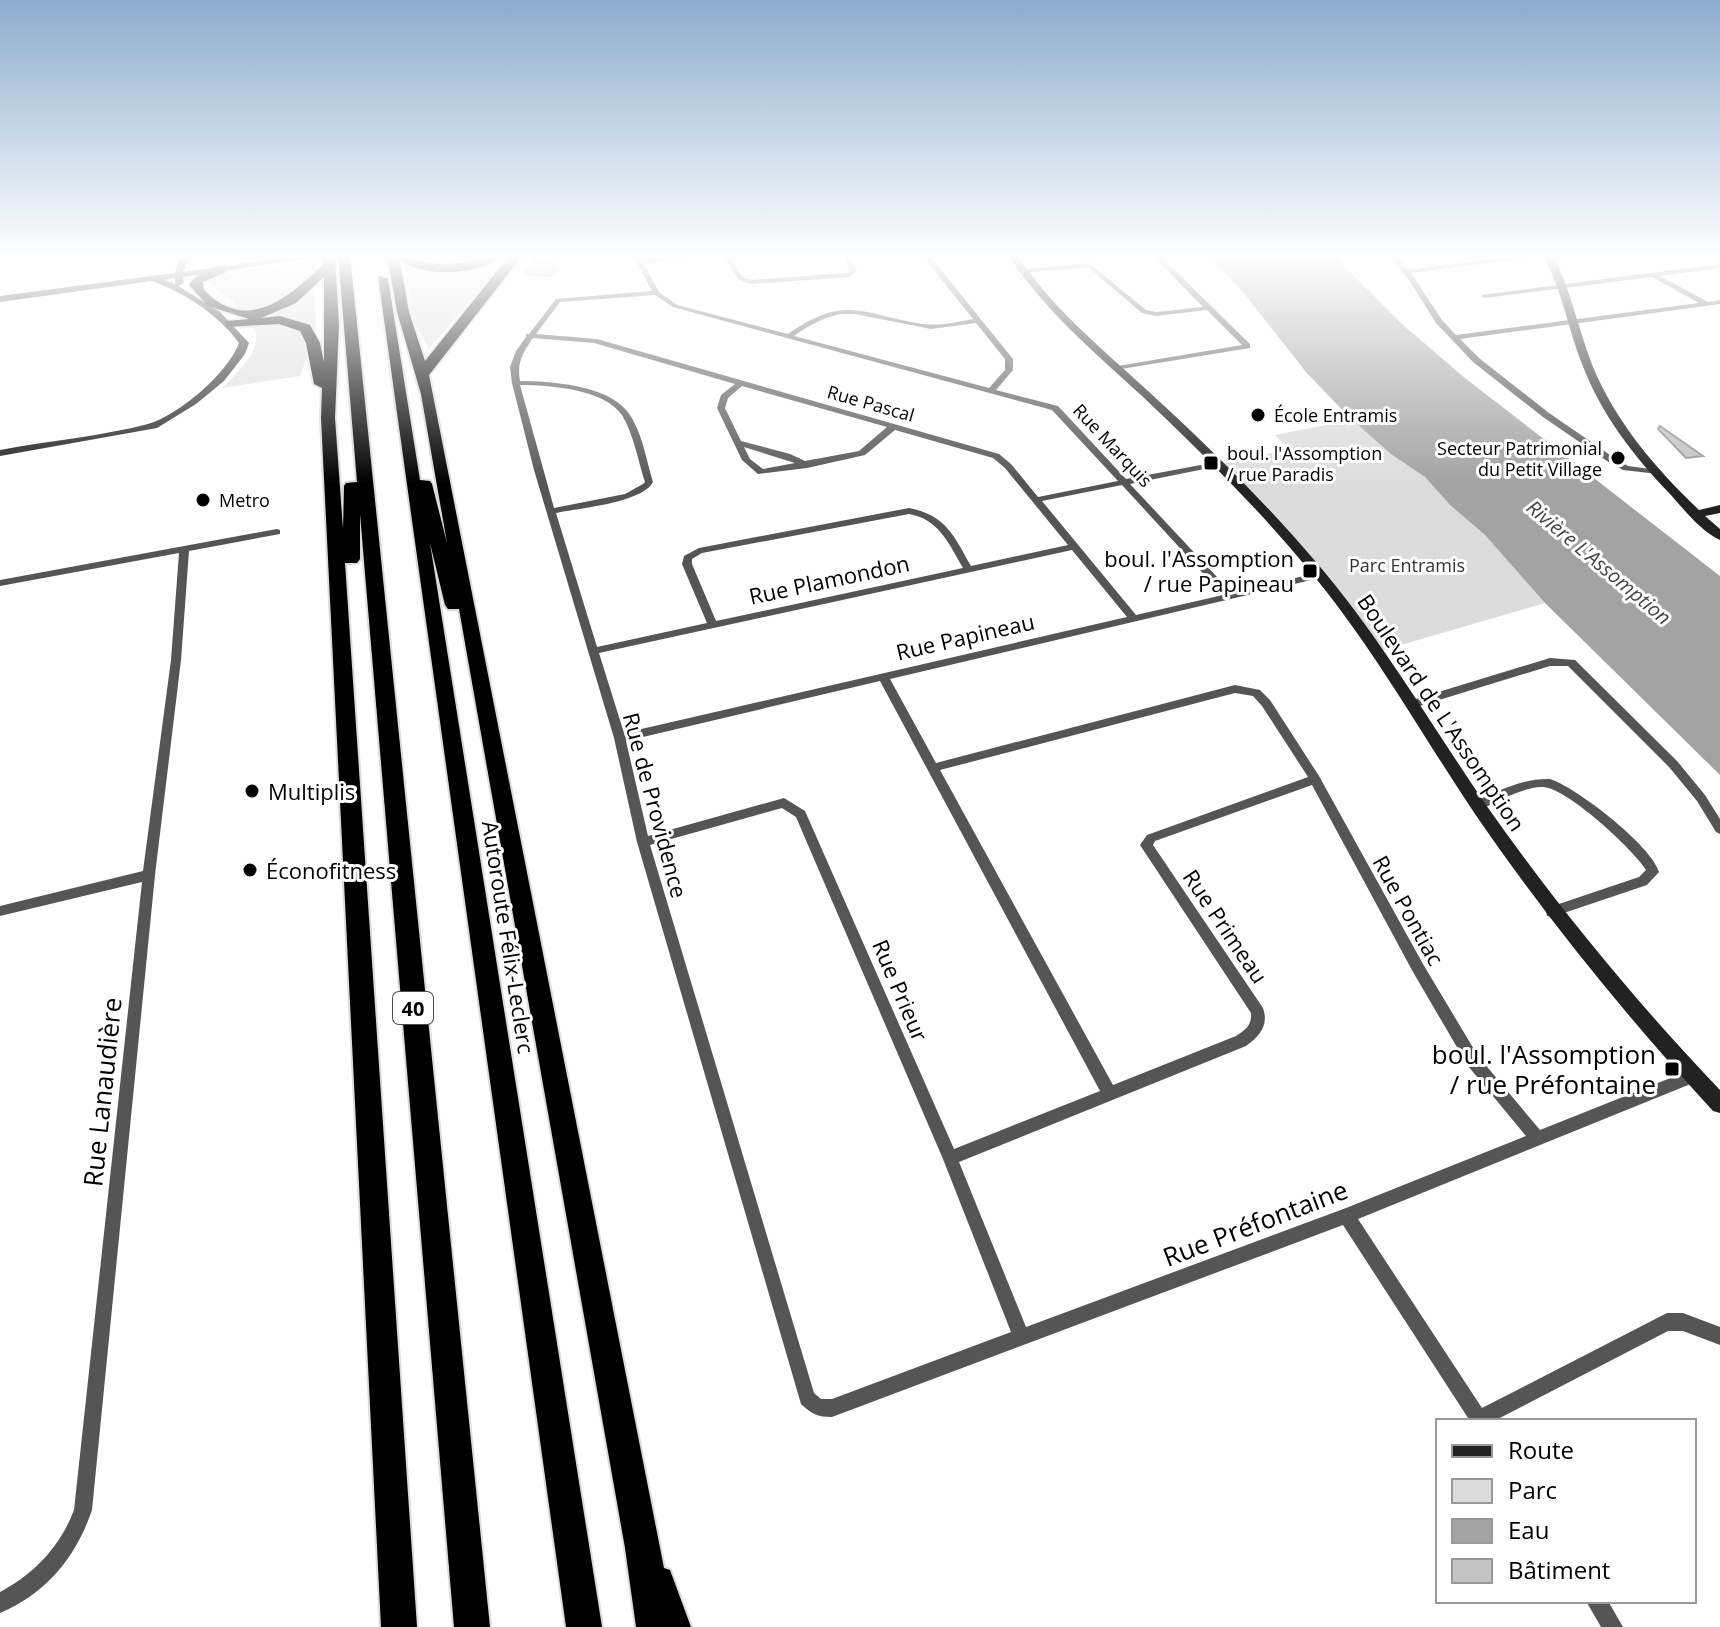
<svg xmlns="http://www.w3.org/2000/svg" width="1720" height="1627" viewBox="0 0 1720 1627" font-family="'Open Sans',sans-serif">
<style>
.green{fill:#dcdcdc}
.water{fill:#a3a3a3}
.building{fill:#c4c4c4;stroke:#999;stroke-width:2}
.lines{fill:none;stroke-linecap:round;stroke-linejoin:round}
.highway-casing{stroke:#dbdbdb;stroke-width:4}
.street{fill:#555;fill-rule:evenodd}
.secondary{fill:#222;fill-rule:evenodd}
.highway{fill:#000;fill-rule:evenodd}
.poi-dot{fill:#000;stroke:#fff;stroke-width:3}
.labels{text-anchor:middle;dominant-baseline:central;stroke-width:6;stroke-linejoin:round;paint-order:stroke}
.far-street-label{font-size:18px;fill:#000;stroke:#fff}
.far-poi-label{font-size:18px;fill:#000;stroke:#fff;text-anchor:start}
.far-park-label{font-size:18px;fill:#333;stroke:#fff}
.far-water-label{font-size:20px;font-style:italic;fill:#444;stroke:#fff}
.shield{fill:#fff;stroke:#4c4c4c;stroke-width:2}
.shield-label{font-size:20px;font-weight:bold;fill:#000}
.poi-label{font-size:22px;fill:#000;stroke:#fff;text-anchor:start}
.street-label{font-size:22px;fill:#000;stroke:#fff}
.near-poi-label{font-size:26px;fill:#000;stroke:#fff;text-anchor:end}
.near-street-label{font-size:26px;fill:#000;stroke:#fff}
</style>
<rect width="100%" height="100%" fill="#fff"/>
<g class="green">
<polygon points="404,255 510,255 429,349 413,320"/>
<path d="M320 260 313 270 316 333 300 376 222 388C279 335 259 322 206 280L246 270Z"/>
<polygon points="1351,420 1425,477 1450,505 1485,535 1545,603 1377,652 1365,633 1220,464 1289,449 1275,435"/>
</g>
<polygon class="water" points="1208,255 1333,255 1403,325 1465,378 1720,576 1720,775 1545,603 1485,535 1450,505 1425,477 1391,454 1349,417 1306,372 1243,292"/>
<g class="building">
<polygon points="552,260 556,269 550,276 525,274 535,261"/>
<polygon points="1660,426 1703,456 1686,458 1658,429"/>
</g>
<g class="lines">
<g class="highway-casing">
<g id="highway">
<path d="M323 255H335L339 325 335 418 343 529 344 486 346 483 357 482 338 255H350L490 1627H454L360 514V559L357 563H345L417 1627H381L321 418 322 388 314 384 306 343 300 331 279 324 226 327V321L249 319 208 306 189 285C195 274 214 265 226 266V272L203 282 204 290C248 335 289 296 323 265ZM324 277V362L320 343 310 325 280 316 261 318 296 303Z"/>
<path d="M387 255C409 255 427 266 449 264 469 264 486 255 506 255 478 275 429 278 400 261L409 312 425 361 510 255H523L429 375 664 1568 670 1570 691 1627H636L625 1548 459 609H448L445 605 430 543 602 1627H566L378 276 388 279 420 480 430 481 432 484 447 543 421 394 397 312Z"/>
</g>
</g>
<g class="street">
<path d="M633 255H639L642 260 679 255H703L644 264 659 292 677 305 788 334C846 293 862 315 924 324 940 326 957 322 973 319L922 255H929L1013 359V370L996 390 1058 406 1126 479 1222 461 1223 463 1219 466 1130 484 1232 593 1321 572 1326 575 1324 577 890 679 936 763 1235 685 1260 690 1270 700 1319 776 1423 964 1478 1056 1540 1130 1693 1069 1698 1071 1700 1076 1698 1081 1358 1219 1482 1408 1667 1313H1683L1720 1327V1345L1683 1331H1668L1494 1421H1470L1343 1225 832 1417C817 1417 812 1414 801 1404L637 842 614 738 534 470 512 383 510 367 516 351 526 337V334H529L556 299 652 291ZM655 295 673 307 1052 410 1118 481 1038 497 1011 464 999 454 597 339 536 334 560 302ZM840 314H855L931 329 976 323 1005 359V370L989 388 794 336C809 325 823 318 840 314ZM533 338 594 343 735 384 721 395 717 408 742 460 758 474 807 468 865 455 895 430 993 458 1005 468 1068 545 971 566C954 536 946 515 909 508L699 548 684 556 682 564 707 623 597 647 556 513C579 508 642 503 653 482 646 459 642 430 627 411 606 385 550 381 520 381 517 362 522 354 533 338ZM520 385C549 385 604 389 622 415 634 435 638 461 645 482L643 484 625 494 554 508ZM742 386 887 427 859 451 805 461 790 454 741 441 725 408 728 398ZM744 447 795 463 763 469 750 459ZM1122 485 1223 595 1136 615 1042 501ZM909 514C939 519 949 544 963 568L716 621 692 564V559L702 553ZM1072 550 1127 617 624 733 599 653ZM880 681 1100 1091 954 1149 805 811 784 798 648 836 626 741ZM1235 693 1253 696 1262 706 1308 777 1147 835 1140 845 1251 1013C1252 1026 1245 1030 1236 1036L1113 1085 940 770ZM1312 785 1413 972 1468 1066 1526 1136 1346 1208 1026 1327 959 1162 1246 1046C1260 1036 1269 1025 1263 1008L1153 845 1155 841ZM782 808 796 817 943 1159 1011 1332 832 1399H821L814 1393 650 845Z"/>
<polygon points="722,255 729,255 742,277 752,280 847,273 850,271 842,255 848,255 857,271 849,277 751,284 738,279"/>
<polygon points="1152,255 1159,255 1250,344 1250,348 1115,370 1114,368 1118,366 1242,345 1207,310 1156,316 1142,313 1088,267 1023,273 1020,271 1023,269 1089,263 1146,310 1156,312 1203,307"/>
<polygon points="1390,255 1397,255 1408,270 1526,255 1548,255 1411,273 1442,320 1456,335 1699,303 1652,277 1484,298 1482,297 1482,295 1720,264 1720,268 1660,276 1708,302 1720,300 1720,304 1460,339 1479,358 1549,413 1613,457 1628,466 1658,470 1658,474 1623,470 1607,461 1543,417 1473,362 1436,323 1407,277"/>
<path d="M277 529 280 530V534L189 551 181 660 155 875 92 1510C76 1557 47 1593 0 1613V1592C34 1574 60 1547 74 1510L142 882 0 916V906L143 871 171 660 179 553 0 586V580Z"/>
<polygon points="1550,658 1575,660 1677,761 1705,795 1720,819 1720,834 1716,832 1697,801 1669,767 1568,666 1550,666 1413,708 1408,704 1409,701"/>
<path d="M1550 779C1576 787 1652 846 1659 872L1647 885 1552 917 1547 916 1546 912 1547 908 1639 877 1646 870C1634 850 1565 786 1542 787 1519 788 1499 802 1478 810L1472 805 1474 802C1498 791 1523 778 1550 779Z"/>
<polygon points="1586,1601 1608,1601 1623,1627 1601,1627"/>
</g>
<g class="secondary">
<path d="M181 255H190L183 272 305 255H332L183 277 184 283 178 286 220 312 249 343 245 354 224 381 196 404 157 428 0 456V450C47 441 103 436 148 424 179 415 228 373 239 343 219 315 185 293 152 281L0 302V296L175 273ZM175 278V284L165 280Z"/>
<path d="M1008 255H1017C1052 308 1100 347 1147 390 1206 444 1264 501 1316 562 1381 638 1430 723 1486 805 1557 906 1635 1001 1720 1090V1113L1713 1111C1627 1017 1547 919 1475 814 1420 732 1372 645 1308 569 1257 507 1199 450 1141 395 1093 351 1044 310 1008 255Z"/>
<path d="M1543 255H1552L1559 268C1573 300 1580 334 1593 367 1616 422 1655 468 1699 510L1720 505V513L1705 516 1720 529V540C1702 532 1684 510 1671 495 1634 457 1601 414 1582 364 1568 328 1562 290 1543 255Z"/>
</g>
<use href="#highway" class="highway"/>
</g>
<linearGradient id="sky" x2="0" y2="1"><stop stop-color="#8cadcc"/><stop offset="0.53" stop-color="#fff"/><stop offset="1" stop-color="#fff" stop-opacity="0"/></linearGradient>
<rect width="1720" height="483" fill="url(#sky)"/>
<g class="poi-dot">
<circle cx="1258" cy="415" r="8"/>
<circle cx="1618" cy="458" r="8"/>
<rect x="1203" y="455" width="16" height="16" rx="4"/>
<circle cx="203" cy="500" r="8"/>
<rect x="1302" y="563" width="16" height="16" rx="4"/>
<circle cx="252" cy="791" r="8"/>
<circle cx="250" cy="870" r="8"/>
<rect x="1664" y="1061" width="16" height="16" rx="4"/>
</g>
<g class="labels">
<g class="far-street-label">
<text transform="translate(871 403) rotate(16)">Rue Pascal</text>
<text transform="translate(1113 445) rotate(47)">Rue Marquis</text>
</g>
<g class="far-poi-label">
<text x="1274" y="415">École Entramis</text>
<text x="1602" y="448" text-anchor="end">Secteur Patrimonial<tspan x="1602" dy="21">du Petit Village</tspan></text>
<text x="1227" y="453">boul. l'Assomption<tspan x="1227" dy="21">/ rue Paradis</tspan></text>
<text x="219" y="500">Metro</text>
</g>
<g class="far-park-label">
<text x="1407" y="565">Parc Entramis</text>
</g>
<g class="far-water-label">
<text transform="translate(1599 562) rotate(40)">Rivière L'Assomption</text>
</g>
<rect class="shield" x="393" y="992" width="40" height="32" rx="6"/>
<g class="shield-label">
<text x="413" y="1008">40</text>
</g>
<g class="poi-label">
<text x="1294" y="558" text-anchor="end">boul. l'Assomption<tspan x="1294" dy="25">/ rue Papineau</tspan></text>
<text x="268" y="791">Multiplis</text>
<text x="266" y="870">Éconofitness</text>
</g>
<g class="street-label">
<text transform="translate(829 579) rotate(-12)">Rue Plamondon</text>
<text transform="translate(965 636) rotate(-13)">Rue Papineau</text>
<text transform="translate(1442 712) rotate(56)">Boulevard de L'Assomption</text>
<text transform="translate(656 805) rotate(75)">Rue de Providence</text>
<text transform="translate(1409 910) rotate(61)">Rue Pontiac</text>
<text transform="translate(1226 926) rotate(56)">Rue Primeau</text>
<text transform="translate(509 937) rotate(81)">Autoroute Félix-Leclerc</text>
<text transform="translate(901 990) rotate(67)">Rue Prieur</text>
</g>
<g class="near-poi-label">
<text x="1656" y="1054">boul. l'Assomption<tspan x="1656" dy="30">/ rue Préfontaine</tspan></text>
</g>
<g class="near-street-label">
<text transform="translate(102 1092) rotate(-84)">Rue Lanaudière</text>
<text transform="translate(1255 1223) rotate(-21)">Rue Préfontaine</text>
</g>
</g>
<rect x="1436" y="1419" width="260" height="184" fill="#ffffff" stroke="#999999" stroke-width="2"/>
<rect x="1452" y="1445" width="40" height="12" fill="#222222" stroke="#999999" stroke-width="2"/>
<text x="1508" y="1459" font-size="24" fill="#000000">Route</text>
<rect x="1452" y="1479" width="40" height="24" fill="#dcdcdc" stroke="#999999" stroke-width="2"/>
<text x="1508" y="1499" font-size="24" fill="#000000">Parc</text>
<rect x="1452" y="1519" width="40" height="24" fill="#a3a3a3" stroke="#999999" stroke-width="2"/>
<text x="1508" y="1539" font-size="24" fill="#000000">Eau</text>
<rect x="1452" y="1559" width="40" height="24" fill="#c4c4c4" stroke="#999999" stroke-width="2"/>
<text x="1508" y="1579" font-size="24" fill="#000000">Bâtiment</text>
</svg>
